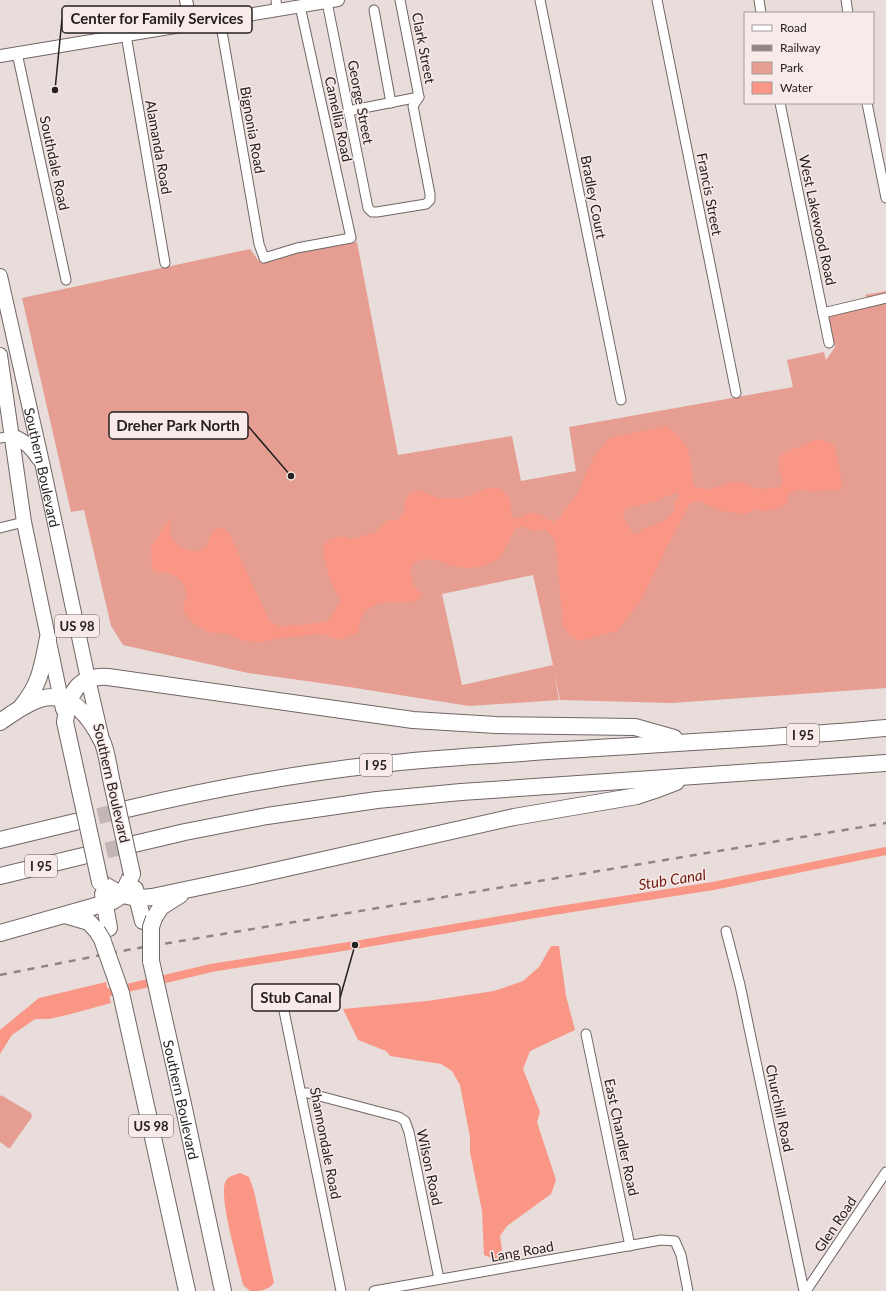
<svg xmlns="http://www.w3.org/2000/svg" width="886" height="1291" viewBox="0 0 886 1291" font-family="Lato,sans-serif">
<style>
.green{fill:#e59e91;fill-rule:evenodd}
.water{fill:#f99685;fill-rule:evenodd}
.lines{fill:none;stroke-linecap:round;stroke-linejoin:round}
.canal{stroke:#f99685;stroke-width:8}
.highway-tunnel{stroke:#c2b7b6;stroke-width:16;stroke-dasharray:16 8;stroke-linecap:butt}
.street-casing{stroke:#706664;stroke-width:11}
.secondary-casing{stroke:#706664;stroke-width:14}
.primary-casing{stroke:#706664;stroke-width:16}
.highway-casing{stroke:#706664;stroke-width:18}
.street{stroke:#fff;stroke-width:9}
.secondary{stroke:#fff;stroke-width:12}
.primary{stroke:#fff;stroke-width:14}
.highway{stroke:#fff;stroke-width:16}
.rail{stroke:#8e8584;stroke-width:2.5;stroke-dasharray:7 7;stroke-linecap:butt}
.highway-bridge-casing{stroke:#706664;stroke-width:18;stroke-linecap:butt}
.highway-bridge{stroke:#fff;stroke-width:16}
.labels{text-anchor:middle;dominant-baseline:central;stroke-width:3;stroke-linejoin:round;paint-order:stroke}
.shield{fill:#f7eae8;stroke:#655d5d;stroke-width:1}
.shield-label{font-size:13px;font-weight:bold;fill:#262121}
.street-label{font-size:14px;fill:#262121;stroke:#f7eae8}
.water-label{font-size:15px;font-style:italic;fill:#711a11;stroke:#f7eae8}
.leader{fill:none;stroke:#262121;stroke-width:1.5}
.callout-dot{fill:#262121;stroke:#f7eae8;stroke-width:1.5}
.callout{fill:#f7eae8;stroke:#262121;stroke-width:1.5}
.callout-label{font-size:15px;text-anchor:middle;font-weight:bold;fill:#262121}
</style>
<rect width="100%" height="100%" fill="#e9dddb"/>
<g class="green">
<path d="M357 242 398 455 512 436 521 481 576 471 569 427 793 387 787 360 824 352 826 360 835 347 826 309 867 299 865 295 886 291V688L672 703 560 700 554 672 559 700 469 706 349 687 248 673 123 645 111 626 84 510 71 512 22 298 250 249 258 260ZM533 575 553 665 462 685 442 594Z"/>
<polygon points="1,1095 31,1113 32,1117 10,1148 8,1148 0,1142 0,1097"/>
</g>
<g class="water">
<path d="M666 426C673 431 682 438 686 446 692 457 691 473 694 486L707 490 726 484 739 481 758 489 780 487 783 482C780 471 776 464 781 454L818 439 834 444 840 470 842 489 811 492 800 489 788 494 787 504C779 508 767 514 758 509L745 514 721 511 701 502H691L669 543 640 602 617 631 579 641 571 637 563 626 557 557 554 539 545 529 535 531 521 526 515 529 500 558 483 566 468 568 451 566 437 560 422 559 413 564 410 569 414 586 422 594C419 607 391 600 381 603 377 604 370 607 367 610 360 615 359 626 358 633L340 640 322 634 279 638 262 642 244 641 227 634 207 632 193 623 183 611C183 605 186 600 186 595 187 585 176 574 167 573 163 572 158 573 154 572L152 568 151 546 164 527 172 519C170 525 169 530 172 537 178 549 194 557 206 546 209 543 209 536 212 532 214 529 219 528 223 528L229 533 269 620 278 626 303 625 328 621 341 600 330 581 323 552 325 543 333 538 344 536 351 539 376 532 387 520H397L404 513 405 502 409 494 419 490 438 498H463L488 488H499L505 493 510 500 511 515 516 519C535 510 536 512 553 522L561 517 564 511 576 496 594 456 610 438ZM677 492 679 497 674 502V511L664 521 641 530 639 534 632 532 623 516 625 510 635 506 654 502Z"/>
<polygon points="551,946 559,946 566,996 575,1030 530,1051 523,1069 540,1112 537,1122 556,1180 551,1194 507,1226 500,1236 502,1250 496,1260 484,1255 482,1211 470,1152 470,1137 460,1085 452,1071 441,1064 390,1056 386,1051 358,1040 343,1009 427,1001 494,991 523,981 539,967"/>
<polygon points="106,982 111,1003 71,1014 49,1019 35,1019 12,1035 0,1054 0,1030 39,998"/>
<path d="M240 1173 249 1177 254 1191 274 1283C267 1291 260 1291 250 1291L243 1285C239 1266 219 1199 225 1183 227 1176 234 1175 240 1173Z"/>
</g>
<g class="lines">
<polyline class="canal" points="98,995 211,968 355,945 553,911 713,886 886,851"/>
<g class="highway-tunnel">
<polyline points="75,822 127,809"/>
<polyline points="83,856 134,844"/>
</g>
<g class="street-casing">
<g id="street">
<polyline points="276,0 277,10"/>
<polyline points="540,0 621,400"/>
<polyline points="657,0 736,393"/>
<polyline points="759,0 761,13"/>
<polyline points="846,0 848,13"/>
<polyline points="327,2 368,208 372,212 377,212 426,204 430,200 430,194 413,106 419,97 400,0"/>
<polyline points="374,10 391,103"/>
<polyline points="220,20 259,244 264,258 297,248 351,238 300,6"/>
<polyline points="126,35 165,263"/>
<polyline points="17,53 66,280"/>
<polyline points="780,103 829,343"/>
<polyline points="867,103 886,198"/>
<polyline points="348,111 419,97"/>
<polyline points="823,313 886,298"/>
<polyline points="0,438 12,436"/>
<polyline points="0,528 24,522"/>
<polyline points="726,931 740,985 804,1291"/>
<polyline points="282,1001 341,1291"/>
<polyline points="586,1034 630,1246"/>
<polyline points="301,1093 308,1093 399,1117 405,1121 409,1132 439,1279"/>
<polyline points="374,1291 661,1240 675,1241 681,1255 688,1291"/>
<polyline points="806,1291 886,1172"/>
</g>
</g>
<g class="secondary-casing">
<g id="secondary">
<polyline points="186,0 191,24"/>
<polyline points="0,56 338,0"/>
</g>
</g>
<g class="primary-casing">
<g id="primary">
<path id="s1" d="M0 276 43 467 88 679 101 735"/>
<polyline points="0,355 24,522 63,709"/>
<path d="M12 436C25 441 32 448 39 459"/>
</g>
</g>
<g class="highway-casing">
<g id="highway">
<path d="M22 706C41 683 42 666 48 638"/>
<path d="M0 722C12 714 26 703 40 699 70 690 90 717 102 741 107 751 109 771 112 783"/>
<path d="M80 790 65 722C68 695 77 675 108 677L413 720 496 725 635 727 674 738"/>
<path d="M127 809C212 789 297 773 384 764 434 758 484 756 533 752 651 744 769 739 886 728"/>
<polyline points="0,840 75,822"/>
<polyline points="134,844 185,832 267,816 377,800 461,792 886,763"/>
<polyline points="0,876 83,856"/>
<path d="M100 882C119 894 129 900 152 897L256 875 514 817 637 796 655 790 676 782"/>
<polyline points="135,889 143,921"/>
<polyline points="103,894 109,928"/>
<polyline points="65,915 89,922 97,931"/>
<polyline points="154,918 161,907 180,895"/>
<polyline points="0,933 113,901 122,895 132,874"/>
<path id="s2" d="M151 961 183 1104 223 1291"/>
<polyline points="121,993 187,1291"/>
</g>
</g>
<use href="#street" class="street"/>
<use href="#secondary" class="secondary"/>
<use href="#primary" class="primary"/>
<use href="#highway" class="highway"/>
<polyline class="rail" points="0,975 127,950 886,823"/>
<g class="highway-bridge-casing">
<g id="highway-bridge">
<polyline points="112,783 132,874"/>
<polyline points="80,790 100,882"/>
<polyline points="97,931 102,939 121,993"/>
<polyline points="151,961 151,927 154,918"/>
</g>
</g>
<use href="#highway-bridge" class="highway-bridge"/>
</g>
<g class="labels">
<g class="shield">
<rect x="55" y="615" width="44" height="22" rx="3"/>
<rect x="787" y="724" width="32" height="22" rx="3"/>
<rect x="360" y="754" width="32" height="22" rx="3"/>
<rect x="25" y="855" width="32" height="22" rx="3"/>
<rect x="129" y="1115" width="44" height="22" rx="3"/>
</g>
<g class="shield-label">
<text x="77" y="626">US 98</text>
<text x="803" y="735">I 95</text>
<text x="376" y="765">I 95</text>
<text x="41" y="866">I 95</text>
<text x="151" y="1126">US 98</text>
</g>
<g class="street-label">
<text transform="translate(424 48) rotate(79)">Clark Street</text>
<text transform="translate(361 102) rotate(79)">George Street</text>
<text transform="translate(339 119) rotate(78)">Camellia Road</text>
<text transform="translate(253 130) rotate(80)">Bignonia Road</text>
<text transform="translate(159 147) rotate(80)">Alamanda Road</text>
<text transform="translate(55 163) rotate(78)">Southdale Road</text>
<text transform="translate(710 194) rotate(79)">Francis Street</text>
<text transform="translate(594 197) rotate(79)">Bradley Court</text>
<text transform="translate(818 220) rotate(78)">West Lakewood Road</text>
<text stroke="none"><textPath href="#s1" startOffset="196">Southern Boulevard</textPath></text>
<text transform="translate(112 783) rotate(77)">Southern Boulevard</text>
<text stroke="none"><textPath href="#s2" startOffset="142">Southern Boulevard</textPath></text>
<text transform="translate(780 1108) rotate(78)">Churchill Road</text>
<text transform="translate(622 1137) rotate(78)">East Chandler Road</text>
<text transform="translate(326 1143) rotate(79)">Shannondale Road</text>
<text transform="translate(430 1167) rotate(78)">Wilson Road</text>
<text transform="translate(835 1224) rotate(-56)">Glen Road</text>
<text transform="translate(522 1251) rotate(-10)">Lang Road</text>
</g>
<g class="water-label">
<text transform="translate(672 879) rotate(-9)">Stub Canal</text>
</g>
</g>
<path class="leader" d="M55 90L62 19M291 476L248 426M355 945L340 998"/>
<g class="callout-dot">
<circle cx="55" cy="90" r="4"/>
<circle cx="291" cy="476" r="4"/>
<circle cx="355" cy="945" r="4"/>
</g>
<g class="callout">
<rect x="62" y="6" width="190" height="27" rx="4"/>
<rect x="109" y="412" width="139" height="27" rx="4"/>
<rect x="252" y="984" width="88" height="27" rx="4"/>
</g>
<g class="callout-label">
<text x="157" y="24">Center for Family Services</text>
<text x="178" y="431">Dreher Park North</text>
<text x="296" y="1003">Stub Canal</text>
</g>
<rect x="744" y="12" width="130" height="92" fill="#f7eae8" stroke="#a39a98"/>
<rect x="752" y="25" width="20" height="6" fill="#ffffff" stroke="#a39a98"/>
<text x="780" y="32" font-size="12" fill="#262121">Road</text>
<rect x="752" y="45" width="20" height="6" fill="#8e8584" stroke="#a39a98"/>
<text x="780" y="52" font-size="12" fill="#262121">Railway</text>
<rect x="752" y="62" width="20" height="12" fill="#e59e91" stroke="#a39a98"/>
<text x="780" y="72" font-size="12" fill="#262121">Park</text>
<rect x="752" y="82" width="20" height="12" fill="#f99685" stroke="#a39a98"/>
<text x="780" y="92" font-size="12" fill="#262121">Water</text>
</svg>
